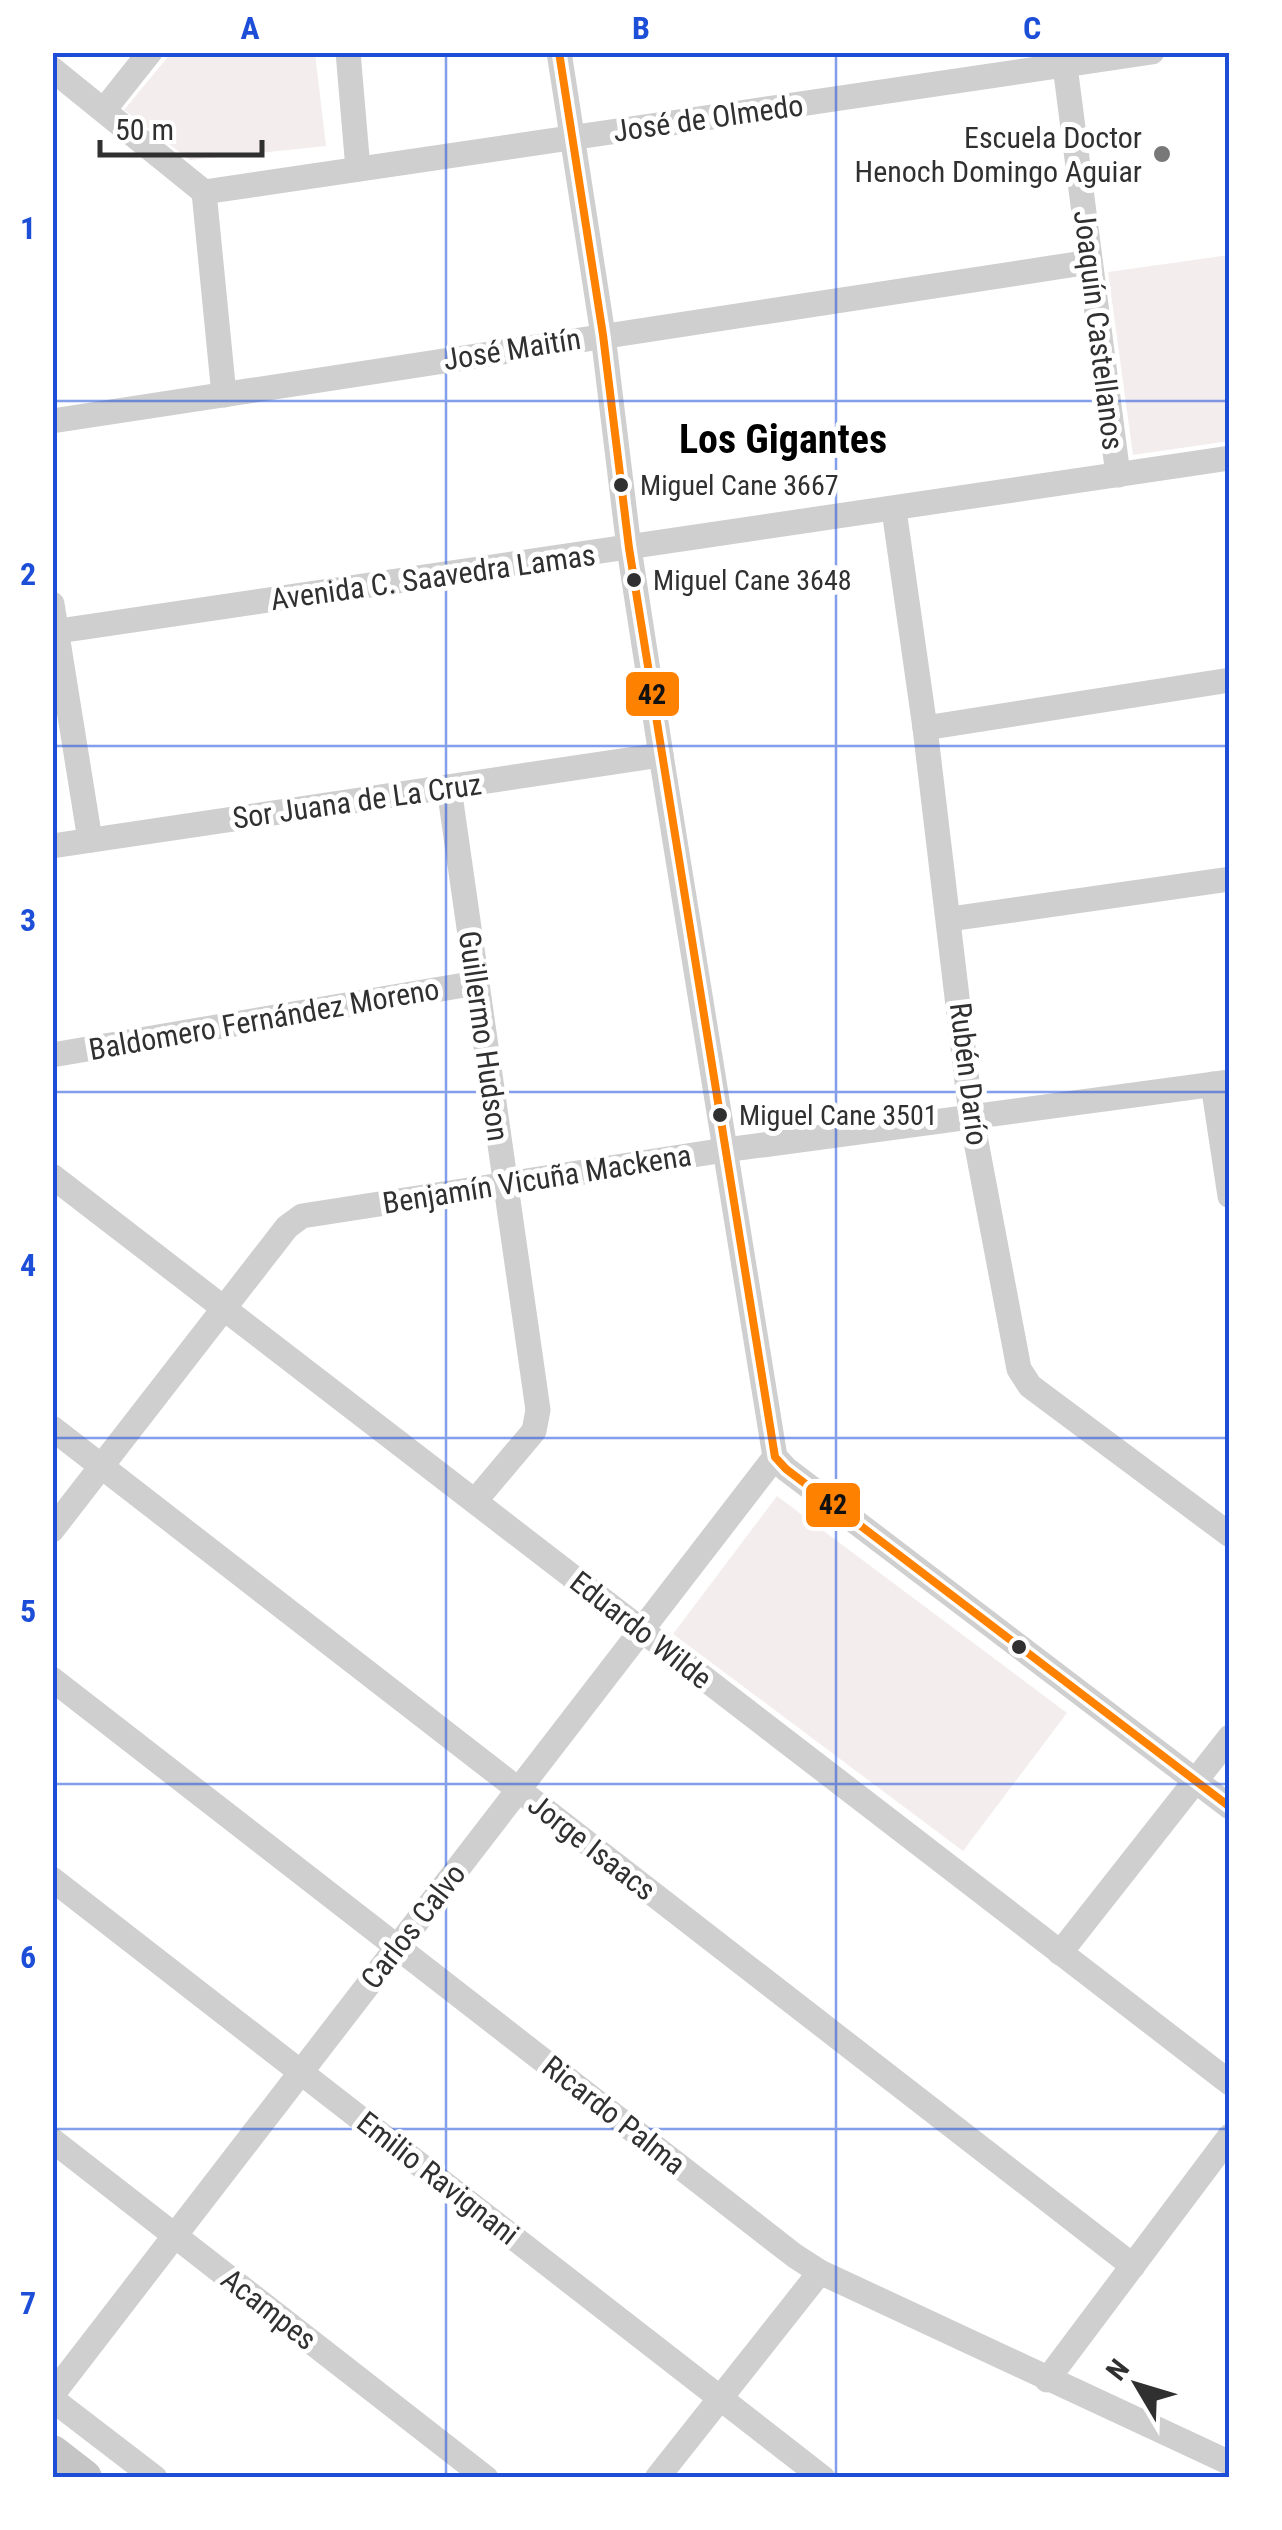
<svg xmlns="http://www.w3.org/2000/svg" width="1282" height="2530" viewBox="0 0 1282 2530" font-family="'Roboto Condensed',sans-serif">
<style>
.green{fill:#f4edee}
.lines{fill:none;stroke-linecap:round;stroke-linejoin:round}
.minor{stroke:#cfcfcf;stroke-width:25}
.primary{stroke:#c5c5c5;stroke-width:38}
.bus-1-casing{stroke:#fff;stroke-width:15}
.bus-1{stroke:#ff8100;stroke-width:8}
.grid{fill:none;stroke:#1d4ed8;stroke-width:2.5;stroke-opacity:0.55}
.poi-dot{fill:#787878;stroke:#fff;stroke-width:4}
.bus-dot{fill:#303030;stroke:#fff;stroke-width:4}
.labels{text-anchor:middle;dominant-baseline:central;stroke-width:10;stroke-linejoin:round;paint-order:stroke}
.bus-label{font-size:28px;fill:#303030;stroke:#fff;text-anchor:start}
.street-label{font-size:30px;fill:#303030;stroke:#fff}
.poi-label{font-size:30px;fill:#303030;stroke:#fff;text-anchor:end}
.district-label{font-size:40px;font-weight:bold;fill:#000;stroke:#fff}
.line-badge{stroke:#fff;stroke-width:4}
.pale-badge-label{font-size:28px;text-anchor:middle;font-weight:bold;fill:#111}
.neatline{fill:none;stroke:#1d4ed8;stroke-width:4}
.grid-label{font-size:32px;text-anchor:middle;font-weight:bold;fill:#1d4ed8}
</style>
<rect width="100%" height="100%" fill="#fff"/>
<g class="green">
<polygon points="171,53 315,53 326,146 190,160 124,110"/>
<polygon points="1229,255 1229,441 1133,455 1108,272"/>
<polygon points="777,1496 1067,1713 963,1851 673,1634"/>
</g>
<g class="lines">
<g class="minor">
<polyline points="348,52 358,169"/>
<polyline points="559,52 603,335 629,548 661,755 775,1457 786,1469 1230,1807"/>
<polyline points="1065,66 1118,475"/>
<polyline points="52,69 204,192 224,395"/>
<polyline points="104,110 150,52"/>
<polyline points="204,192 1152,52"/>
<polyline points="52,421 1090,262"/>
<polyline points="894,510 925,728 971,1115 1019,1369 1030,1386 1230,1535"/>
<polyline points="52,604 90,840"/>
<polyline points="52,632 1230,458"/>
<polyline points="925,728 1230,680"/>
<polyline points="449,788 538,1410 534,1431 475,1501"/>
<polyline points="52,846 661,755"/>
<polyline points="950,919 1230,879"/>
<polyline points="52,1055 476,983"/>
<polyline points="1213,1084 1230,1196"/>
<polyline points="52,1176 1230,2083"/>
<polyline points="52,1428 1133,2266"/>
<polyline points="52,1530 287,1227 302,1216 725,1150 1230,1082"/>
<polyline points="52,1679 795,2256 820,2272 1230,2463"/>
<polyline points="52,1879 823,2478"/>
<polyline points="1060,1953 1230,1737"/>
<polyline points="52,2140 486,2478"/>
<polyline points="1047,2380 1230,2136"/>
<polyline points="52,2395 775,1457"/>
<polyline points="52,2399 155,2478"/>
<polyline points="657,2478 820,2272"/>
</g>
<polyline class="primary" points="52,2454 83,2478"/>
<g class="bus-1-casing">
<polyline id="bus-1" points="559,52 603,335 629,548 775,1457 786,1469 1230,1807"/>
</g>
<use href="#bus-1" class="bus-1"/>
</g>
<path class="grid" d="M446 52V2478M836 52V2478M52 401H1230M52 746H1230M52 1092H1230M52 1438H1230M52 1784H1230M52 2129H1230"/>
<circle class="poi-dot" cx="1162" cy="154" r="10"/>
<g class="bus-dot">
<circle cx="621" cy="485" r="9"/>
<circle cx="634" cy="580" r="9"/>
<circle cx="720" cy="1115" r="9"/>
<circle cx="1019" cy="1647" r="9"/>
</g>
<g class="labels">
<g class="bus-label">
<text x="640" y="485">Miguel Cane 3667</text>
<text x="653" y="580">Miguel Cane 3648</text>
<text x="739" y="1115">Miguel Cane 3501</text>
</g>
<g class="street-label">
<text transform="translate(708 118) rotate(-8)">José de Olmedo</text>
<text transform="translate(1099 330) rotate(83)">Joaquín Castellanos</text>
<text transform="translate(512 349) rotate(-9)">José Maitín</text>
<text transform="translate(433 577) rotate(-8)">Avenida C. Saavedra Lamas</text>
<text transform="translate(357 801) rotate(-8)">Sor Juana de La Cruz</text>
<text transform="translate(264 1019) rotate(-10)">Baldomero Fernández Moreno</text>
<text transform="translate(484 1036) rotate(82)">Guillermo Hudson</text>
<text transform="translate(969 1074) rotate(83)">Rubén Darío</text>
<text transform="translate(537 1179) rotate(-9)">Benjamín Vicuña Mackena</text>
<text transform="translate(641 1630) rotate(38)">Eduardo Wilde</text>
<text transform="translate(592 1847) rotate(38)">Jorge Isaacs</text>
<text transform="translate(413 1926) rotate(-52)">Carlos Calvo</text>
<text transform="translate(614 2115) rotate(38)">Ricardo Palma</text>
<text transform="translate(438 2178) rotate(38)">Emilio Ravignani</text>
<text transform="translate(269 2309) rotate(38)">Acampes</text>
</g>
<g class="poi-label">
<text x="1142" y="137">Escuela Doctor<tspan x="1142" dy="34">Henoch Domingo Aguiar</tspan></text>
</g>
<g class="district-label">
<text x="783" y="439">Los Gigantes</text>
</g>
</g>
<g class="line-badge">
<rect x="624" y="670" width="57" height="48" rx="10" fill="#ff8100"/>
<rect x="804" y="1481" width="58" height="48" rx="10" fill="#ff8100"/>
</g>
<g class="pale-badge-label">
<text x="652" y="704">42</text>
<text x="833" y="1514">42</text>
</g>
<rect width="1282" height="2530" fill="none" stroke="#ffffff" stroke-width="110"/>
<g transform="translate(1137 2385) rotate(308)" stroke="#ffffff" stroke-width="8" paint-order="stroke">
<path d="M0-8L18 38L0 25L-18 38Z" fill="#303030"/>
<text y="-15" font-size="28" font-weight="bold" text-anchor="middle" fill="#303030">N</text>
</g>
<path d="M100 140v15h162v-15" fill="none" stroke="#303030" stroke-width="5"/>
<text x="115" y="140" font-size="30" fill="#303030" stroke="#ffffff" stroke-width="8" paint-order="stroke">50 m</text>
<rect x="55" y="55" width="1172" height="2420" class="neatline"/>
<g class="grid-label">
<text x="250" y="39">A</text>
<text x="641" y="39">B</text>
<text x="1032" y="39">C</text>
<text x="28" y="239">1</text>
<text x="28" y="585">2</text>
<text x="28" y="931">3</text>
<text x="28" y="1276">4</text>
<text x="28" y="1622">5</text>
<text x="28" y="1968">6</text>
<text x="28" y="2314">7</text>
</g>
</svg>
